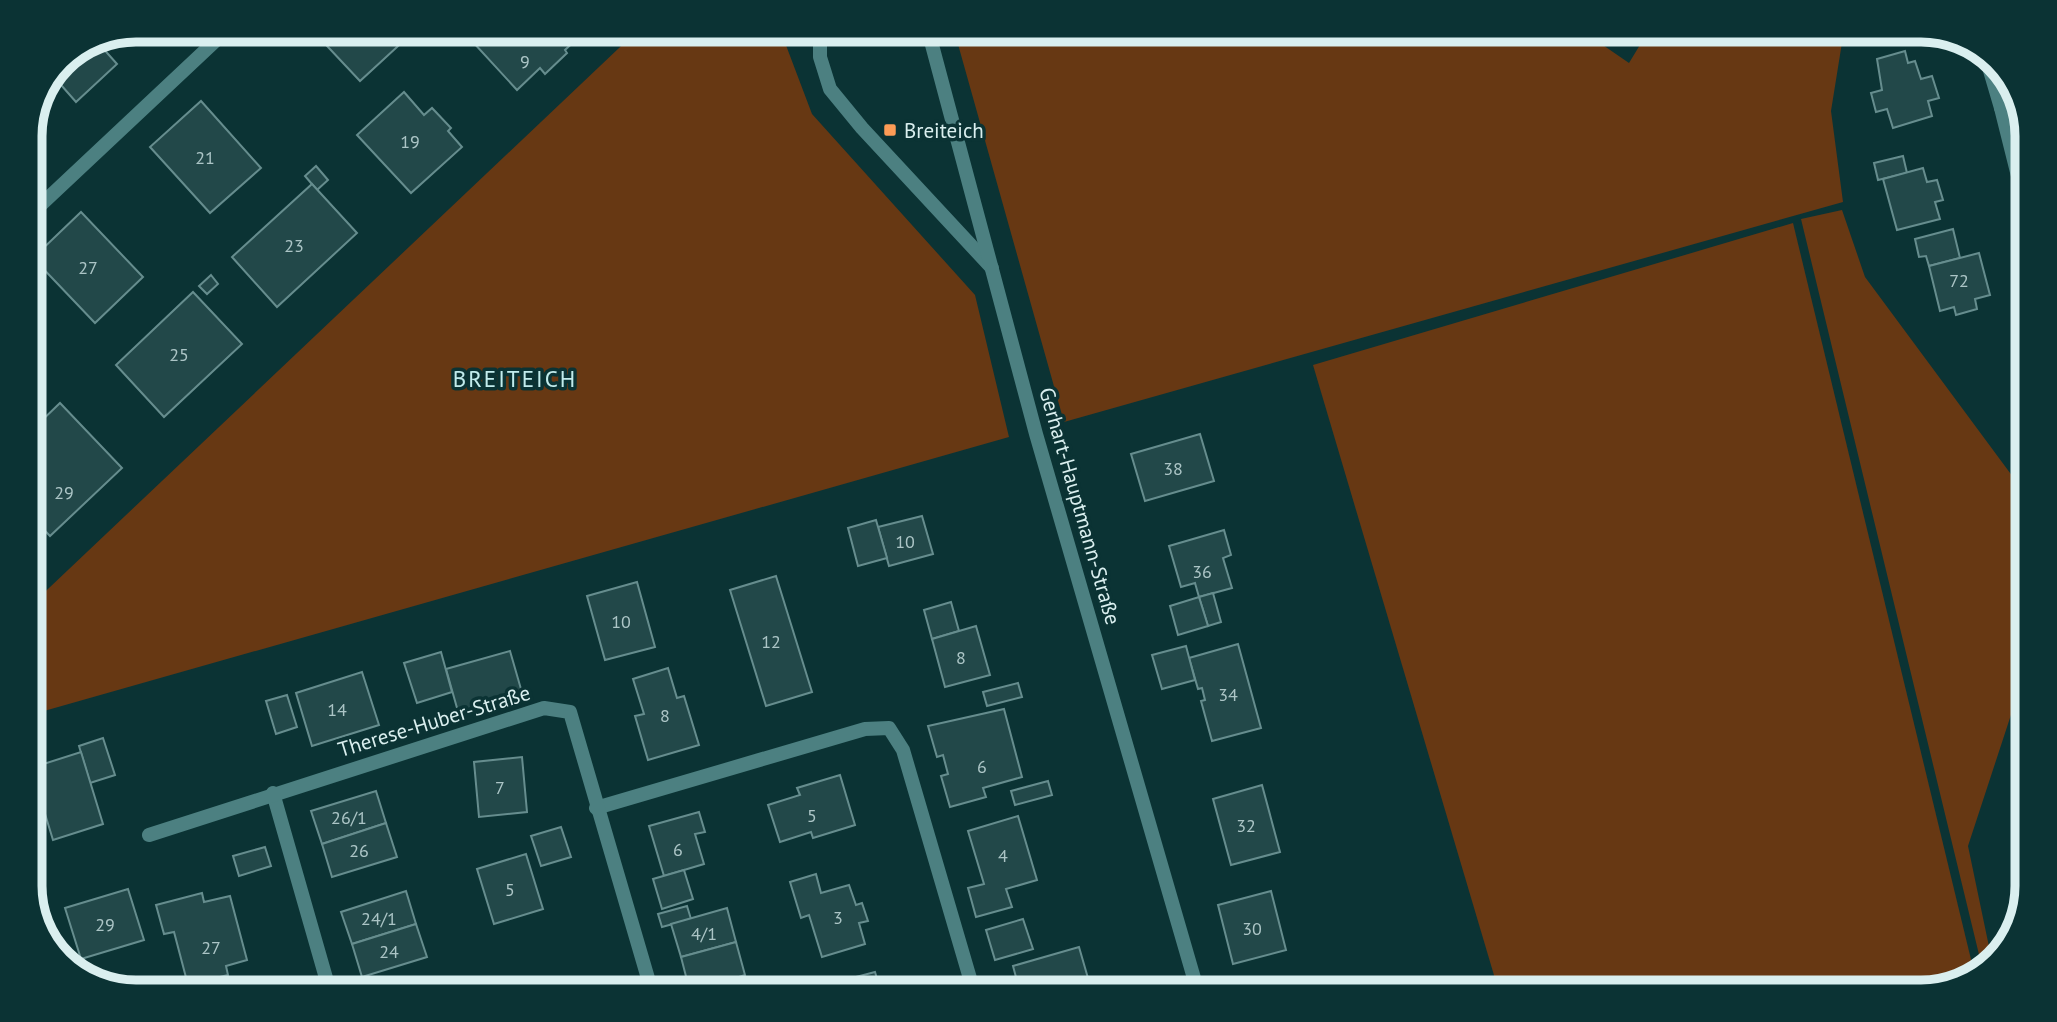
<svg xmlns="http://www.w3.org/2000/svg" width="2057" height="1022" viewBox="0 0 2057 1022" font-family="'PT Sans',sans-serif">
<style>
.green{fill:#673813}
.building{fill:#224849;stroke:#668d8e;stroke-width:2}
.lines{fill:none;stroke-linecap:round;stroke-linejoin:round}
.service{stroke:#4c8081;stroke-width:14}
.minor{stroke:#4c8081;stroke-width:14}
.poi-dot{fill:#fd9c56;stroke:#0b3334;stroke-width:2.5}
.labels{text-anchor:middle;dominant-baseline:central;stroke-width:7;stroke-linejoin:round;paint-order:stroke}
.number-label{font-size:18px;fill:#acc5c6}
.poi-label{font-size:21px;fill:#daefef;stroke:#0b3334;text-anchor:start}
.street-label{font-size:21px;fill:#daefef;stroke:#0b3334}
.neighbourhood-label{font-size:23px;letter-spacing:2px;fill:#c2ecec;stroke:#0b3334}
.rim{fill:none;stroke:#daefef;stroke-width:9}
</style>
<rect width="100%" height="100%" fill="#0b3334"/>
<g class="green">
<polygon points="638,30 792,30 784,40 812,114 975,295 1009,437 30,715 30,606"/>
<polygon points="954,30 1581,30 1629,63 1649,30 1844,30 1831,111 1843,202 1064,422"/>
<polygon points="1842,210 1865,277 2013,477 2027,519 2027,666 1968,846 1992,961 1983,971 1801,219"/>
<polygon points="1793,223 1975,976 1922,992 1499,992 1313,365"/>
</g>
<g class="building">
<polygon points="312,30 403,30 409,36 360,81"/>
<polygon points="485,30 572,30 579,37 565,50 567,53 545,74 540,68 517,90 472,41"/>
<polygon points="100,45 117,64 76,102 54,77 61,61"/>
<polygon points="1905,51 1908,63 1915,61 1921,79 1932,76 1939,98 1928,101 1932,116 1893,128 1887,109 1876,112 1871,93 1882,90 1877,59"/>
<polygon points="404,92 424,115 432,108 451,128 448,131 462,147 411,193 357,135"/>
<polygon points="201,101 261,168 210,213 150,147"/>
<polygon points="1903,156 1907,173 1878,180 1874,163"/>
<polygon points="316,166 328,180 317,190 305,176"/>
<polygon points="1923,168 1927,182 1937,180 1943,200 1935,202 1940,219 1897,230 1883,179"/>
<polygon points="312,184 357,233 277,307 232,257"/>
<polygon points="81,212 143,277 95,323 33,258"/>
<polygon points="1953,229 1960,258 1929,266 1926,256 1919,257 1915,239"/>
<polygon points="1979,253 1990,295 1975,299 1977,309 1956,315 1954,307 1940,311 1929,266"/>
<polygon points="211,275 218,284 207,294 199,286"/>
<polygon points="193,292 242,344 164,417 116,365"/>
<polygon points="60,403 122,468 50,536 30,515 30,427 32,430"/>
<polygon points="1200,434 1214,481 1145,501 1131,454"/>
<polygon points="922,516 933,554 889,566 878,527"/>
<polygon points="876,520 887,558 858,566 848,528"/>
<polygon points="1224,530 1231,555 1223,558 1232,588 1199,597 1195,583 1181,587 1169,546"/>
<polygon points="776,576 812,692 766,706 730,590"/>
<polygon points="637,582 655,647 605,660 587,596"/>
<polygon points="1213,593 1221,622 1208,626 1199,597"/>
<polygon points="1199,597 1208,626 1178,635 1170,606"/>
<polygon points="951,602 959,631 932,639 924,610"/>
<polygon points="976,626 990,675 945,687 932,639"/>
<polygon points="1238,644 1261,728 1212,741 1201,701 1205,700 1202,688 1198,689 1189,658"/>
<polygon points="1186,646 1195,680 1162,689 1152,655"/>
<polygon points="510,651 523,696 459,715 446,669"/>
<polygon points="441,652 452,692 417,703 404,663"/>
<polygon points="668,668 677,698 684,696 699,745 648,760 635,716 644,714 633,679"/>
<polygon points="362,672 379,725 312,746 296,693"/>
<polygon points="1018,683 1022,697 987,706 983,692"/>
<polygon points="287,695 297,727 276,734 266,701"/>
<polygon points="1004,709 1022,777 983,788 986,797 950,807 941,776 948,774 943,755 937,757 928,726"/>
<polygon points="103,738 115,775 90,783 79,746"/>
<polygon points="81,752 103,824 53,840 31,768"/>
<polygon points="522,757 527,812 479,817 474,762"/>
<polygon points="840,775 855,825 813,838 811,832 780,842 768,805 800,795 797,788"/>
<polygon points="1048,781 1052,795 1015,805 1011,791"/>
<polygon points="1262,785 1280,852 1231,865 1213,799"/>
<polygon points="376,791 386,823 322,844 311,811"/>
<polygon points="699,812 705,832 695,834 704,864 664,876 649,826"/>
<polygon points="1018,816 1037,880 1006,889 1012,907 976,917 968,888 984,884 968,831"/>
<polygon points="386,823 397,857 332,877 322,844"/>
<polygon points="561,827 571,857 541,866 531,836"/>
<polygon points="265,847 271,866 239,876 233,856"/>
<polygon points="526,854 543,909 494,924 477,869"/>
<polygon points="684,870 693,899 662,909 653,879"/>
<polygon points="816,874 821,893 849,885 856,905 862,903 868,921 859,923 865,944 822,957 809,915 801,918 790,882"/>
<polygon points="128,889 144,940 81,959 65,908"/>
<polygon points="406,891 416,924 352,944 341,912"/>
<polygon points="1271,891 1286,950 1233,964 1218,905"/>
<polygon points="202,893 204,902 230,896 247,960 226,966 228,975 188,985 174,932 164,934 156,905"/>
<polygon points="687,906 691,919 662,927 658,914"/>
<polygon points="727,908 736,942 681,957 671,924"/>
<polygon points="1023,919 1033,949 995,960 986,930"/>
<polygon points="416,924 427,957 362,977 352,944"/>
<polygon points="736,942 745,975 711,986 710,982 689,988 681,957"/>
<polygon points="1079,947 1092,992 1020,992 1013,966"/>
<polygon points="875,972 881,992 835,992 833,983"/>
<polygon points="820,980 823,992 807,992 805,984"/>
<polygon points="710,982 713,992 682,992 681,990"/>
</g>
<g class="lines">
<polyline class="service" points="827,30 820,36 820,57 830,89 862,128 992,268"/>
<g class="minor">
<polyline points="928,30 1036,434 1198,992"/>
<polyline points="1986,57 2001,108"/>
<polyline points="2018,103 2001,108 2022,192"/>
<polyline points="30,215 227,30"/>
<polyline points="273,793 330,992"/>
<polyline points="596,808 865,729 889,728 903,750 974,992"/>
<polyline points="149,835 544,708 570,712 652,992"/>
</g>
</g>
<rect class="poi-dot" x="883" y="123" width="14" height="14" rx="3.5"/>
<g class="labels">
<g class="number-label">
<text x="525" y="61">9</text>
<text x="410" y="141">19</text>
<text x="205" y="157">21</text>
<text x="294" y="245">23</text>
<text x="88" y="267">27</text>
<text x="1959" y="280">72</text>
<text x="179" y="354">25</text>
<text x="1173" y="468">38</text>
<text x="64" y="492">29</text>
<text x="905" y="541">10</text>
<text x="1202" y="571">36</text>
<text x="621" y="621">10</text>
<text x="771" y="641">12</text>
<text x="961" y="657">8</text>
<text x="1228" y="694">34</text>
<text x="337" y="709">14</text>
<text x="665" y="715">8</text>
<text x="982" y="766">6</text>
<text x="500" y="787">7</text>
<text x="812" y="815">5</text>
<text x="349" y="817">26/1</text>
<text x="1246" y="825">32</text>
<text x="678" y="849">6</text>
<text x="359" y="850">26</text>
<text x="1003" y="855">4</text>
<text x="510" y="889">5</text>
<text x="838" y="917">3</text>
<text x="379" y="918">24/1</text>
<text x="105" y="924">29</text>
<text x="1252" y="928">30</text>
<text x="704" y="933">4/1</text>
<text x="211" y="947">27</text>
<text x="389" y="951">24</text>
</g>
<g class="poi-label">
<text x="904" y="130">Breiteich</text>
</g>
<g class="street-label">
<text transform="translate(1080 506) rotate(74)">Gerhart-Hauptmann-Straße</text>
<text transform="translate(434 721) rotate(-17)">Therese-Huber-Straße</text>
</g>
<g class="neighbourhood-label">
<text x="515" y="378">BREITEICH</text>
</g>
</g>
<path d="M0 0H2057V1022H0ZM136 42H1921A94 94 0 0 1 2015 136V886A94 94 0 0 1 1921 980H136A94 94 0 0 1 42 886V136A94 94 0 0 1 136 42Z" fill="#0b3334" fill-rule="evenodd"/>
<path class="rim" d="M136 42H1921A94 94 0 0 1 2015 136V886A94 94 0 0 1 1921 980H136A94 94 0 0 1 42 886V136A94 94 0 0 1 136 42Z"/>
</svg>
